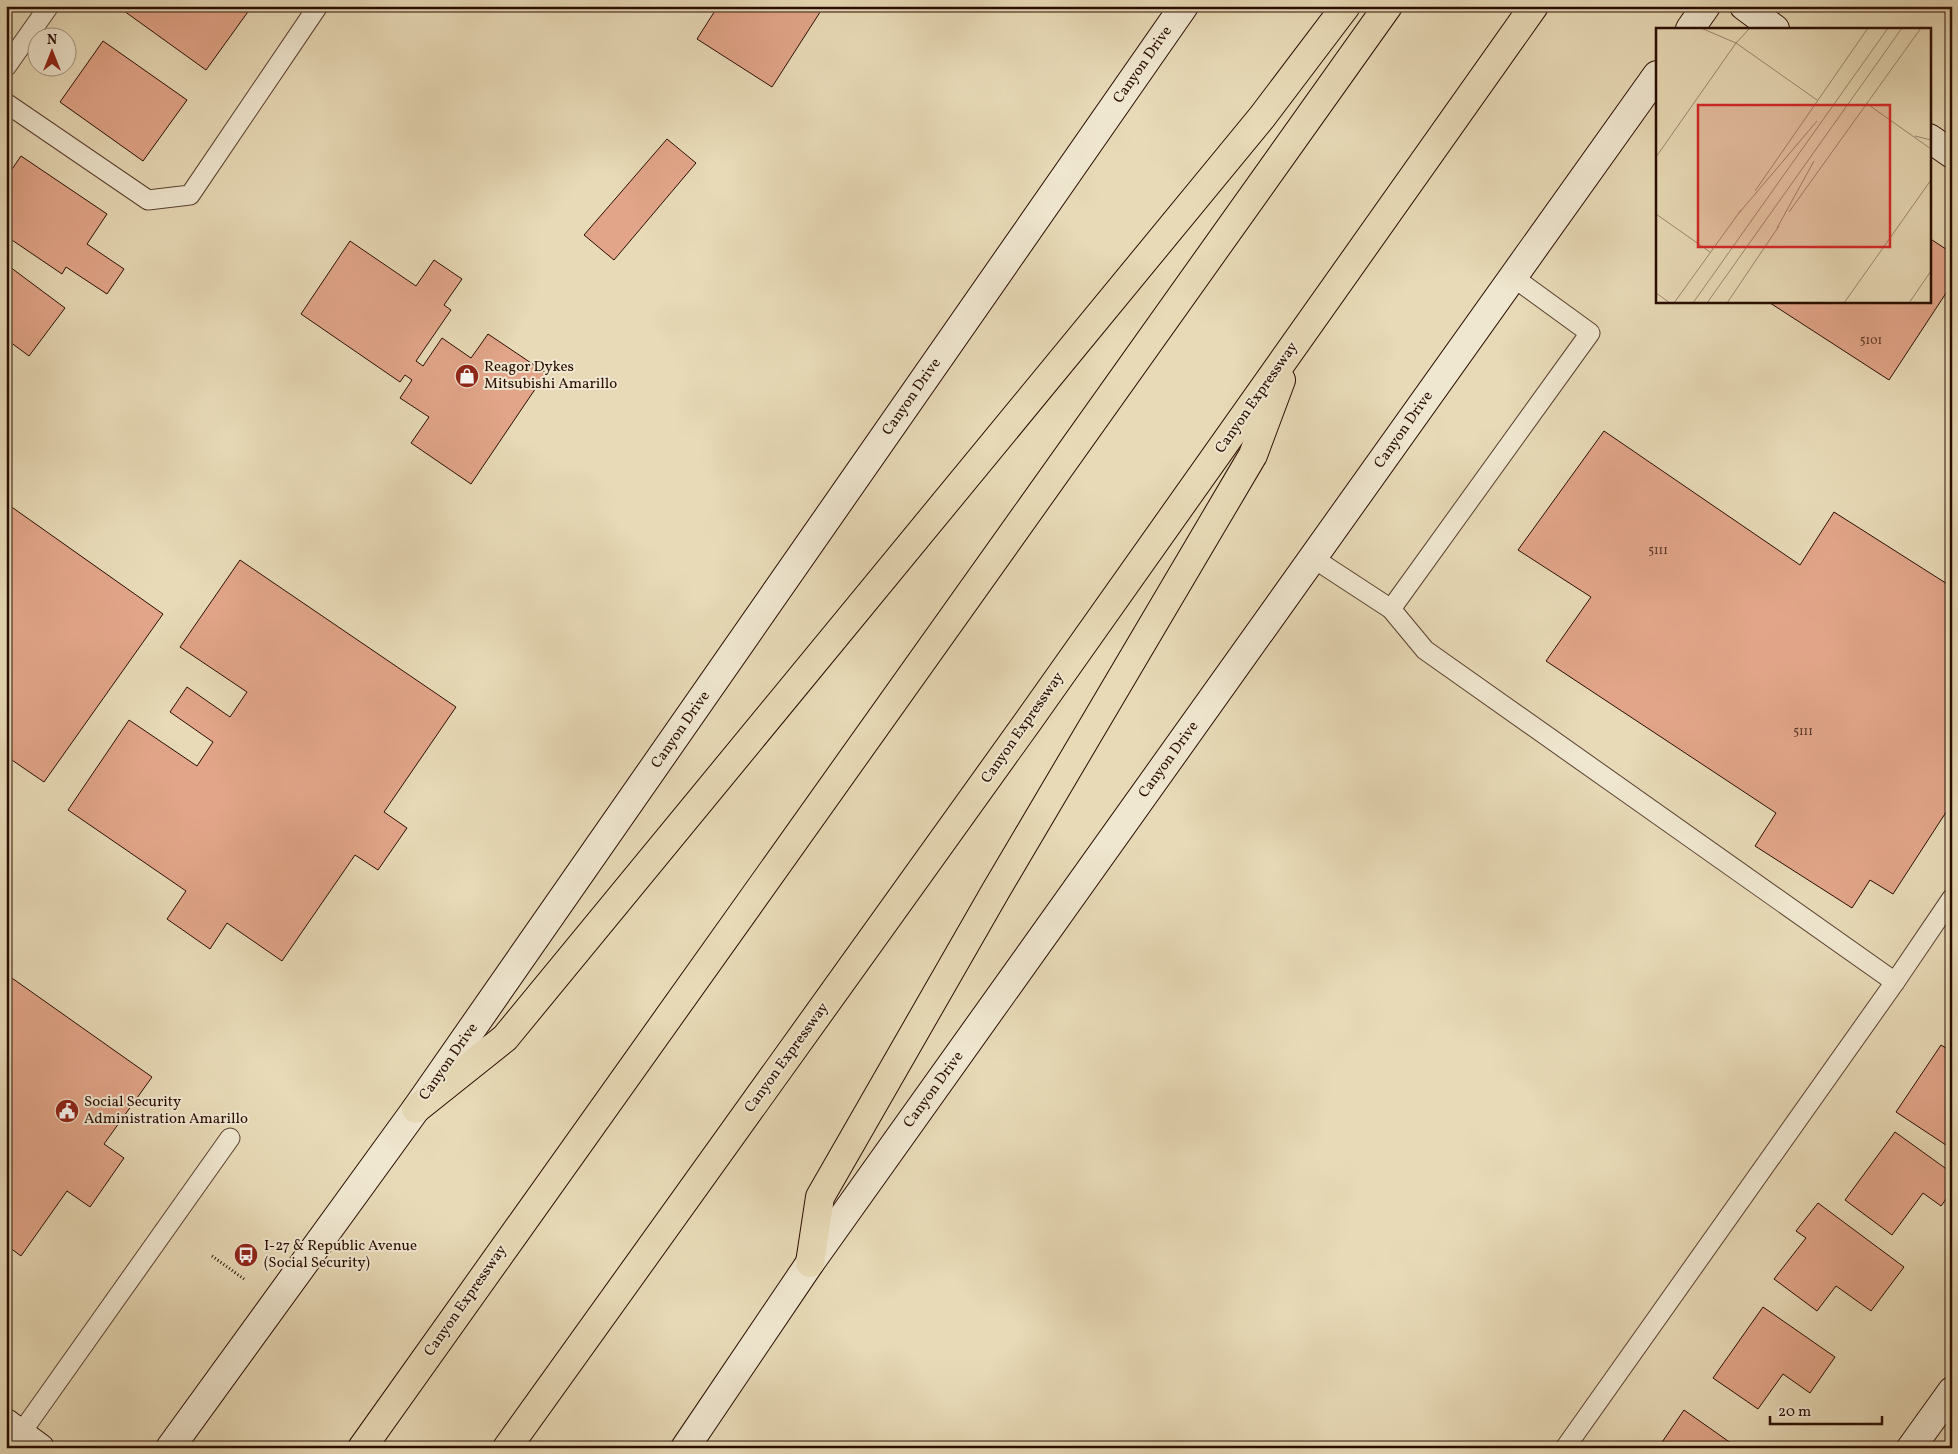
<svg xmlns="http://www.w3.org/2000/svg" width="1958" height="1454" viewBox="0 0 1958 1454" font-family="Vollkorn,serif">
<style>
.building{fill:#e2a589;stroke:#290d02}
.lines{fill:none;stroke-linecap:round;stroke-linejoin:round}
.lane-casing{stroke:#59402f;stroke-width:21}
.secondary-casing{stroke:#290d02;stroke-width:30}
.highway-casing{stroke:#290d02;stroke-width:30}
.path{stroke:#290d02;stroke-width:3;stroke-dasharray:1 2.5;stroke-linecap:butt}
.lane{stroke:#f0e7d0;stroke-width:19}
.secondary{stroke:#f0e7d0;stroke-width:28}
.highway{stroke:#e8dab7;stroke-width:28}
.labels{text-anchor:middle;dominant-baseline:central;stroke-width:4;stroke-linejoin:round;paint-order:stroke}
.number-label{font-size:12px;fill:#573324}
.street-label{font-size:15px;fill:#290d02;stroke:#f0e7d0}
.poi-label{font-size:15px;fill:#290d02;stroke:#f0e7d0;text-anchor:start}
.inset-road{fill:none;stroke:#9c886f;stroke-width:1}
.view{fill:#d62828;fill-opacity:0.15;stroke:#d62828;stroke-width:2.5}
.inset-edge{fill:none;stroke:#290d02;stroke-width:2.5}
</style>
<rect width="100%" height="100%" fill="#e8dab7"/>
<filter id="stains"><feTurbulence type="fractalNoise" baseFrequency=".004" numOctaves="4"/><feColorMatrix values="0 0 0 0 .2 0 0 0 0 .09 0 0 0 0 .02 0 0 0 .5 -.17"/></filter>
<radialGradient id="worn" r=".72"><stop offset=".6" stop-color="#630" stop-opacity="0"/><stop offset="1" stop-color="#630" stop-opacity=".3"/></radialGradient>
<g class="building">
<polygon points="128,6 245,6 250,9 206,70 124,11"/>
<polygon points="718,6 824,6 772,87 697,39"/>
<polygon points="103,41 187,100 143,161 60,102"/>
<polygon points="667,139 696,163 614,260 584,235"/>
<polygon points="21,156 107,214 87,244 124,269 107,294 66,267 62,274 6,236 6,178"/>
<polygon points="1929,238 1952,253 1952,284 1889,380 1767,301 1929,301"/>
<polygon points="350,241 416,286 434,260 462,279 444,305 451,310 416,361 423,366 442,338 471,358 488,334 546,373 471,484 411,443 429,417 400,398 412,380 405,375 400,382 301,314"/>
<polygon points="6,264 65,308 29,356 6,339"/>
<polygon points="1604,431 1800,565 1834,512 1952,587 1952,803 1893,894 1870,880 1852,908 1755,846 1776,813 1546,661 1591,597 1518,550"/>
<polygon points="6,503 163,614 44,782 6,756"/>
<polygon points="240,560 456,707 384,812 407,828 378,870 355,855 282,961 227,923 210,949 167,919 186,891 68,810 129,720 197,766 213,742 170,712 187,687 230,717 247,692 180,647"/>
<polygon points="9,976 152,1077 104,1144 124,1158 90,1207 67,1191 21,1256 6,1245 6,980"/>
<polygon points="1941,1045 1952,1052 1952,1149 1896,1112"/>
<polygon points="1895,1132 1952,1173 1952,1191 1941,1206 1923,1193 1892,1235 1845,1200"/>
<polygon points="1818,1203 1904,1267 1871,1311 1836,1286 1817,1311 1774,1279 1806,1238 1796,1231"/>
<polygon points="1763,1307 1835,1357 1810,1393 1783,1374 1758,1409 1713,1378"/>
<polygon points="1684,1410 1738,1448 1658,1448"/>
</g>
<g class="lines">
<g class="lane-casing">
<g id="lane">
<polyline points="6,67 49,6"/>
<polyline points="6,103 148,200 190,195 318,6"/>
<polyline points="1313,558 1391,609 1590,333 1513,277"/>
<polyline points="1391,609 1425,650 1895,982"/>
<polyline points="21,1433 230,1138"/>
<polyline points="1565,1448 1895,982 1952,898"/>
</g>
</g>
<g class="secondary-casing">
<g id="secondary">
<polyline points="1744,6 1775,29"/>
<polyline points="1690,29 1706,6"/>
<polyline points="1929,138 1952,154"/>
<polyline points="6,1423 40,1448"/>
<polyline points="170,1448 416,1109 1184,6"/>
<polyline points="685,1448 810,1263 1657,75"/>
<polyline points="1911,1448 1952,1391"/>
</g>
</g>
<g class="highway-casing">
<g id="highway">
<polyline points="416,1109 505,1038 1262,117 1346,6"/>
<polyline points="810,1263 820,1197 995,892 1253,455 1281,380"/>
<polyline points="362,1448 1388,6"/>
<polyline points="507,1448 1029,720 1534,6"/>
</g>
</g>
<polyline class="path" points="212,1256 244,1279"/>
<use href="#lane" class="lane"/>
<use href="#secondary" class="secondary"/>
<use href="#highway" class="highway"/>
</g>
<defs>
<g id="shop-disc" transform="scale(1.25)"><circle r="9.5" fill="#8f2418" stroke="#f0e7d0"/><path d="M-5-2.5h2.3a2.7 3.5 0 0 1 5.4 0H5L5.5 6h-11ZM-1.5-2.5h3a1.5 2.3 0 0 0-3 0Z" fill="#fff"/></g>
<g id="civic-disc" transform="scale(1.25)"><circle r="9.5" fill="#8f2418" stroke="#f0e7d0"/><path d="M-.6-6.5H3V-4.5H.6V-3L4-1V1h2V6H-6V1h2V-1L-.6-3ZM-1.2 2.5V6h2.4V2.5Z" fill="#fff"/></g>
<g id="bus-disc" transform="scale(1.25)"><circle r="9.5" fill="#8f2418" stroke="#f0e7d0"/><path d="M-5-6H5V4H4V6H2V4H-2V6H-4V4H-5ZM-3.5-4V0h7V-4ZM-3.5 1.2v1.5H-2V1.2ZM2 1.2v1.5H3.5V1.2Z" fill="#fff"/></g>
</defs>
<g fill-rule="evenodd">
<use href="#shop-disc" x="467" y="376"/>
<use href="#civic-disc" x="67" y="1111"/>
<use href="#bus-disc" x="246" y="1255"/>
</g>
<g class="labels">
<g class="number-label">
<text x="1871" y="341">5101</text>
<text x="1658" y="551">5111</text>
<text x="1803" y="732">5111</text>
</g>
<g class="street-label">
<text transform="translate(1143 65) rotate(-55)">Canyon Drive</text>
<text transform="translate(912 397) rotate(-55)">Canyon Drive</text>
<text transform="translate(1257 398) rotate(-55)">Canyon Expressway</text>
<text transform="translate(1404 430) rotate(-55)">Canyon Drive</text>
<text transform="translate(1023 728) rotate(-55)">Canyon Expressway</text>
<text transform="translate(681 730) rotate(-55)">Canyon Drive</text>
<text transform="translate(1169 760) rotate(-54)">Canyon Drive</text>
<text transform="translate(787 1058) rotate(-54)">Canyon Expressway</text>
<text transform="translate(449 1062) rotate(-55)">Canyon Drive</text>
<text transform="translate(934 1090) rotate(-54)">Canyon Drive</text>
<text transform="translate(466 1301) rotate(-55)">Canyon Expressway</text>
</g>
<g class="poi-label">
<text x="484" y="367">Reagor Dykes<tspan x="484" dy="17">Mitsubishi Amarillo</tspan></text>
<text x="84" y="1102">Social Security<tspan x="84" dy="17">Administration Amarillo</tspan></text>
<text x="264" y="1246">I-27 &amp; Republic Avenue<tspan x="264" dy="17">(Social Security)</tspan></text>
</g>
</g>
<g transform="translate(1656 28)">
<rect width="275" height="275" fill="#e8dab7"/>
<path class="inset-road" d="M45 0 80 15 161 72M210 75 275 121M259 108 275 112M0 129 80 15 94 0M99 163 212 0M133 184 265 0M83 185 161 93M0 186 54 224M121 200 158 133M0 265 14 275M18 275 85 182M37 275 232 0M51 275 246 0M71 275 123 198M188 275 275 152M253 275 275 243"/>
<path class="view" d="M42 77H234V219H42Z"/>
<rect width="275" height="275" class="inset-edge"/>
</g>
<rect width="1958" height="1454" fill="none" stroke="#e8dab7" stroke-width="25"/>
<rect x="8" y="8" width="1943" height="1439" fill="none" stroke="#290d02" stroke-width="2.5"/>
<rect x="12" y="12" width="1933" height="1429" fill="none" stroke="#290d02"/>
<g transform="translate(52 52)"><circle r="24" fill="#f0e7d0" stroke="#a0907e"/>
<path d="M0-4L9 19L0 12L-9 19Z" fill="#8f2418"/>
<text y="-8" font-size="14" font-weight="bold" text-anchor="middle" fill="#290d02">N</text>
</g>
<path d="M1770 1416v8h112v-8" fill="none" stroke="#290d02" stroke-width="2.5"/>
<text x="1778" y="1416" font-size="15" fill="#290d02" stroke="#f0e7d0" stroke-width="4" paint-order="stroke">20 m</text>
<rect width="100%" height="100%" filter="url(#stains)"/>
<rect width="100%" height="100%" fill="url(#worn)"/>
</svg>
